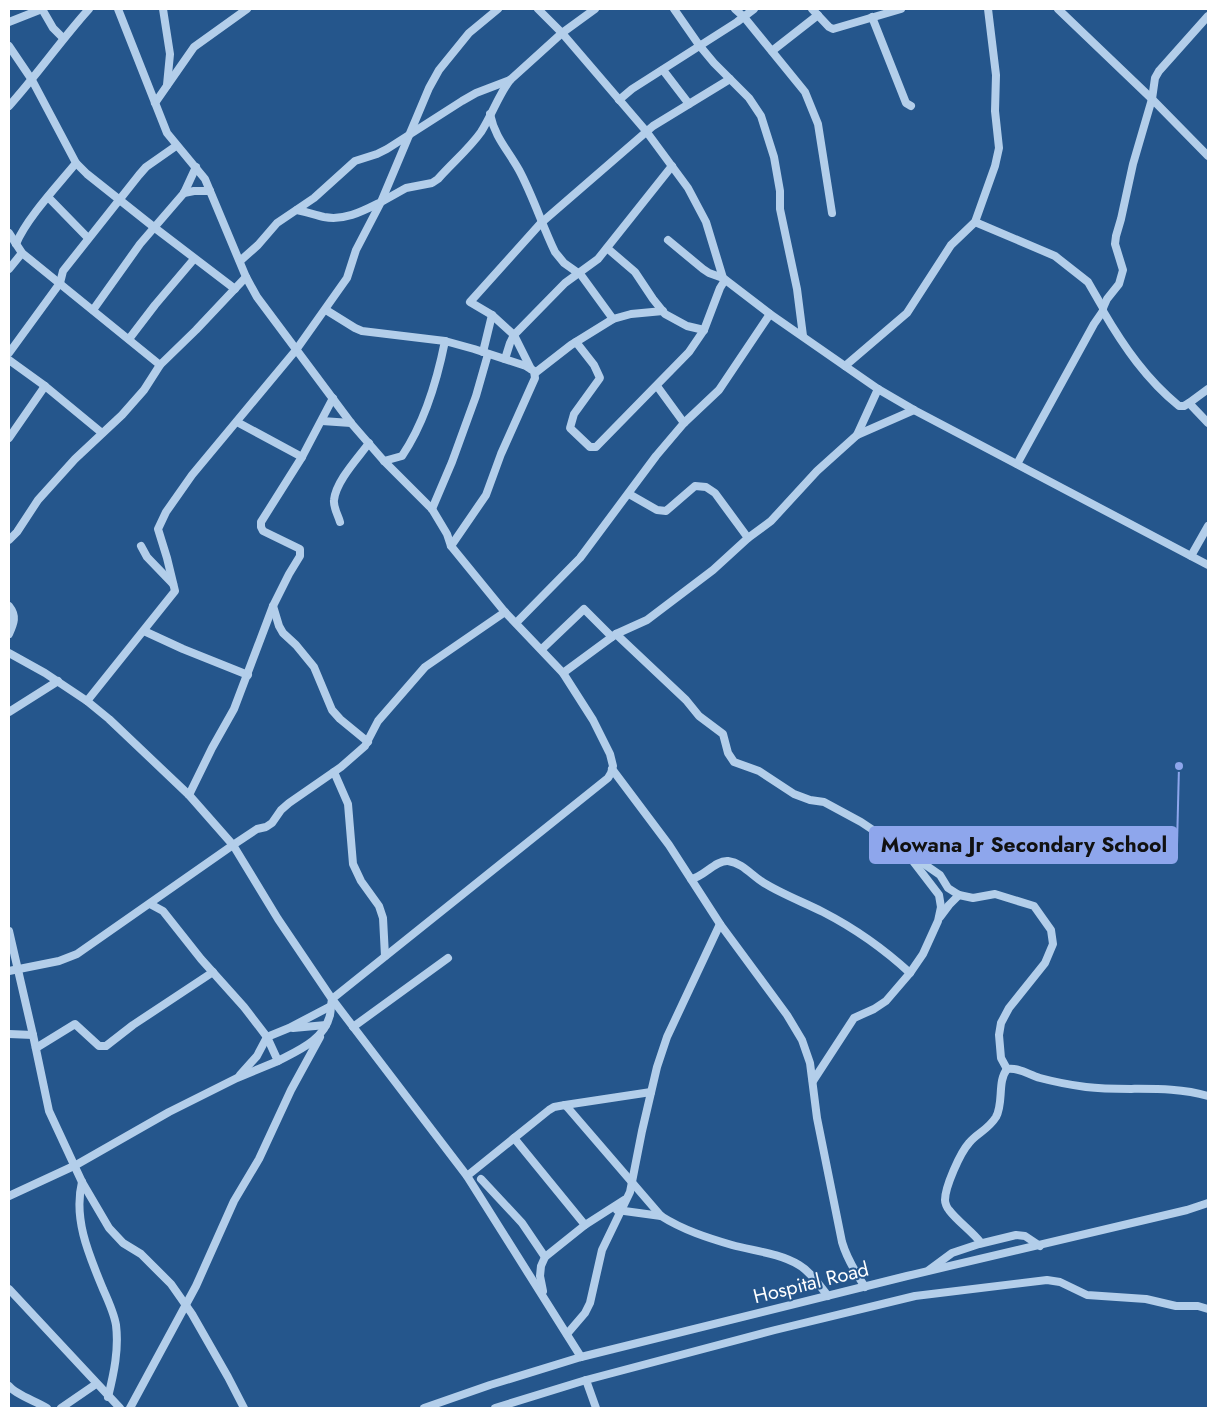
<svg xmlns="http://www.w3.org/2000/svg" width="1217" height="1417" viewBox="0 0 1217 1417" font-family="Jost,sans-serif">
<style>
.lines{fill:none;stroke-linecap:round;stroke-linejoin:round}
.minor{stroke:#b3ceea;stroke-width:8}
.labels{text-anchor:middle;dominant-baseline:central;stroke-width:4;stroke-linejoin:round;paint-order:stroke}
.street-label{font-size:20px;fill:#fff;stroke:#25568c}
.leader{fill:none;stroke:#8ea6ec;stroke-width:2}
.callout-dot{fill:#8ea6ec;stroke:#25568c;stroke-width:2}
.callout{fill:#8ea6ec;stroke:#8ea6ec;stroke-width:2}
.callout-label{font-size:21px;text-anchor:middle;font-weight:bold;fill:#111}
</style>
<rect width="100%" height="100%" fill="#25568c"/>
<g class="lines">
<g class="minor">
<polyline points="42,9 53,28 63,38"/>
<polyline points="118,9 167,133 205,179 246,277 257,297 351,423 384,461 432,509 447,534 451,546 504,611 563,673 593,720 610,754 613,766 611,773 608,778 332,999 467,1176 581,1357"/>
<polyline points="163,9 170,54 167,85"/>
<polyline points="538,9 562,33 646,131 688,188 706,222 723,278 770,314 878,389 914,410 1208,565"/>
<polyline points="674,9 699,45 714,63 749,98 761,116 774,157 780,191 780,209 797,289 803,336"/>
<polyline points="735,9 744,17 805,92 818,124 832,213"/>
<polyline points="812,9 829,27 833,29 901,9"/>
<polyline points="1058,9 1152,99 1208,156"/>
<polyline points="872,17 906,103 911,106"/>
<polyline points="9,22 42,9"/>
<polyline points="9,46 32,80 76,163 87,174 155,228 235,289"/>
<polyline points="772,51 818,15"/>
<polyline points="663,70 689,104"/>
<polyline points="619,100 632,89 737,22 754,9"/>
<polyline points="155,103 194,47 247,9"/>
<path d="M9 106C37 75 61 40 89 9"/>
<path d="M490 114C495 138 508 150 519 170 533 196 542 225 555 252L564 263 581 275 613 319"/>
<polyline points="184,193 194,191 210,191"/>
<polyline points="48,197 88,238"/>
<path d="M297 210C307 212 315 215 324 217 345 221 363 211 381 202L429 88 439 70 469 33 498 9"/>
<polyline points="975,222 1055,256 1088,282 1103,308"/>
<polyline points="9,233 22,253 160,365"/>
<polyline points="668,240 703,269 709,273 723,278"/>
<path d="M16 244C26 219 58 185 76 163"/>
<polyline points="607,248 635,272 653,299 665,314 687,326 704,330"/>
<polyline points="240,261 258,245 277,223 314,198 355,161 377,154 387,149 462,101 476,93 510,80"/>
<polyline points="9,269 22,253"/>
<polyline points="93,310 140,244 184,193 196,167"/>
<polyline points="326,310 355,328 362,331 445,341 474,349 526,366 534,371 535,378 501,454 486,495 451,546"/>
<path d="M1103 311C1124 347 1147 380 1179 406H1184L1189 403"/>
<polyline points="129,339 155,305 194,259"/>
<polyline points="576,342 594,365 600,378 574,414 570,428 590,447 596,447 689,352 704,330 720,288 725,280"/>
<polyline points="483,352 492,315"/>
<polyline points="9,353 60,283 63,271 139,175 146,167 176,146"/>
<polyline points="505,359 510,343 514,335 565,283 598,259 672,166"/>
<polyline points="9,360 45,386 102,433"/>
<polyline points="845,366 907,313 951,245 975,222 995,166 999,148 995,111 996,75 988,9"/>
<polyline points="531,369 514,335 492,315 470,302 541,223 653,126 730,79"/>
<polyline points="535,373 571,345 613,319 631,314 663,311"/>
<polyline points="657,386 684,423"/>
<polyline points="1208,389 1189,403 1208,423"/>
<polyline points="322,421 351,423"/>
<polyline points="237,422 302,457"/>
<polyline points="857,435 878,389"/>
<polyline points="9,438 45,386"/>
<path d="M384 461 402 456C425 422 437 381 445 341"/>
<polyline points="1017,464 1094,324 1103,311 1103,308 1107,299 1119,284 1123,270 1115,244 1116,236 1121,219 1133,164 1152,99 1155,78 1159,71 1208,16"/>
<polyline points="629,494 657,510 666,511 695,486 706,487 715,493 748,538"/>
<polyline points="432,509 452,462 476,396 488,354"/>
<path d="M340 522C338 515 333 507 334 500 336 481 358 458 369 443"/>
<polyline points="9,540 17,532 38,500 75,459 122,415 144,390 160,365 196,330 246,277"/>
<polyline points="141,546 147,557 173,584"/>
<polyline points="1191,556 1208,526"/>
<path d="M9 606C17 616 14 623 9 634"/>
<polyline points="273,606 279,626 283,633 296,645 314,667 332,710 340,719 368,742"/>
<polyline points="516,623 580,558 656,456 684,423 719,390 770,314"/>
<polyline points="144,631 183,649 248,675"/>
<polyline points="616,634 686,700 699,716 723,734 728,753 734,762 759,771 794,794 810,800 824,802 861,822 906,852 939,895 941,907 938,921 923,954 910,973 886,1001 874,1009 854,1018 813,1081"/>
<polyline points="542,649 584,609 612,637"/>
<path d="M9 653 45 673 87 701 109 719 189 795 233 845 278 919 332 999C331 1004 331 1010 330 1015 324 1040 299 1050 278 1061"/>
<polyline points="563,673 616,634 647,620 713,570 748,538 771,521 817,471 857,435 914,410"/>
<path d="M87 701 175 591 167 558 158 529 166 512 192 475 296 350 347 278 356 250 381 202 406 188 432 183 438 179C452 163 469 149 481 132 492 115 498 96 510 80L562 33 595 9"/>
<polyline points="9,712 58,681"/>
<path d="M612 769 669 845 720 924 787 1015 802 1040 810 1063 817 1118 842 1242C847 1259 855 1272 865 1287"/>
<polyline points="334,772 348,804 353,864 361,881 379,906 383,918 385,956"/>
<polyline points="189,795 212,748 234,709 273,606 289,574 300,556 300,549 263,531 261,527 261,522 302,457 333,398"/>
<polyline points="914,857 940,875 948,888 959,895 973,898 995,894 1034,906 1051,930 1053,944 1045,963 1009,1008 1001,1023 999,1035 1001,1058 1007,1069"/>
<path d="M691 879C704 877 715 860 728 861 743 863 752 876 764 883 782 894 803 902 823 912 854 928 884 949 910 973"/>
<polyline points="940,917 949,905 959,895"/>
<polyline points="9,931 33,1035 49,1111 82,1182 109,1228 123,1243 141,1254 171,1284 192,1314 228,1377 244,1408"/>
<polyline points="9,971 59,961 77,954 233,845 257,829 266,827 272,823 281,810 289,803 341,767 365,746 378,721 425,667 505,612"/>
<polyline points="353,1027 448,958"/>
<polyline points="293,1028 326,1025"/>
<polyline points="9,1034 33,1035"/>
<polyline points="36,1048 75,1024 99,1046 106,1046 133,1025 213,972"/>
<path d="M1007 1069C1019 1067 1029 1075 1040 1078 1055 1082 1071 1085 1086 1087 1127 1092 1168 1084 1208 1096"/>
<polyline points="240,1075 257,1056 267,1037 289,1028 331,1006"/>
<polyline points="565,1105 651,1092"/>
<polyline points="514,1138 585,1225"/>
<path d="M467 1176 549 1110 554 1107 565 1105 568 1108 661 1216C683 1230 708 1238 732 1245 754 1251 779 1253 799 1265 811 1272 819 1285 828 1296"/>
<polyline points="481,1179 522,1223 545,1257"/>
<path d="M82 1182C73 1219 89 1255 103 1289 108 1300 114 1313 116 1325 119 1349 114 1373 108 1397"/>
<polyline points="9,1196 76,1165 169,1112 237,1078 278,1061 267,1037 244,1007 201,959 163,911 150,904"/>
<polyline points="617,1210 661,1216"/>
<path d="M981 1243C972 1231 958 1222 949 1210 947 1208 945 1203 945 1200 945 1187 960 1153 969 1143 977 1133 988 1130 996 1117 1004 1102 997 1082 1007 1069"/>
<polyline points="929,1270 952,1253 979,1244 1016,1235 1025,1236 1040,1246"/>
<polyline points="9,1289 120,1408"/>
<polyline points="543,1291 540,1276 541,1266 545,1257 585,1225 624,1200"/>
<polyline points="567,1334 585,1313 590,1303 602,1250 630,1192 642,1131 657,1067 667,1037 720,924"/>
<polyline points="586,1380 596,1408"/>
<path d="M9 1386C16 1395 36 1401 47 1408"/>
<polyline points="61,1408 96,1384"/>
<polyline points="130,1408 196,1286 234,1201 259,1159 291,1090 320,1037"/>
<polyline points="424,1408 490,1385 581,1357 907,1276 1187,1210 1208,1203"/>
<polyline points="495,1408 586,1380 775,1330 915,1296 1047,1280 1060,1282 1087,1295 1146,1299 1176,1306 1198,1306 1208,1309"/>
</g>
</g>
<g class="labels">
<g class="street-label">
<text transform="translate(811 1283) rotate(-14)">Hospital Road</text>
</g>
</g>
<path class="leader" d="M1179 766L1177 845"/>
<circle class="callout-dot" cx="1179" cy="766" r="5"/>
<rect class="callout" x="870" y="827" width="307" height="36" rx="5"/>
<g class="callout-label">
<text x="1024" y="852">Mowana Jr Secondary School</text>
</g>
<rect width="1217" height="1417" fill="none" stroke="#ffffff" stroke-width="20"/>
</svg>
